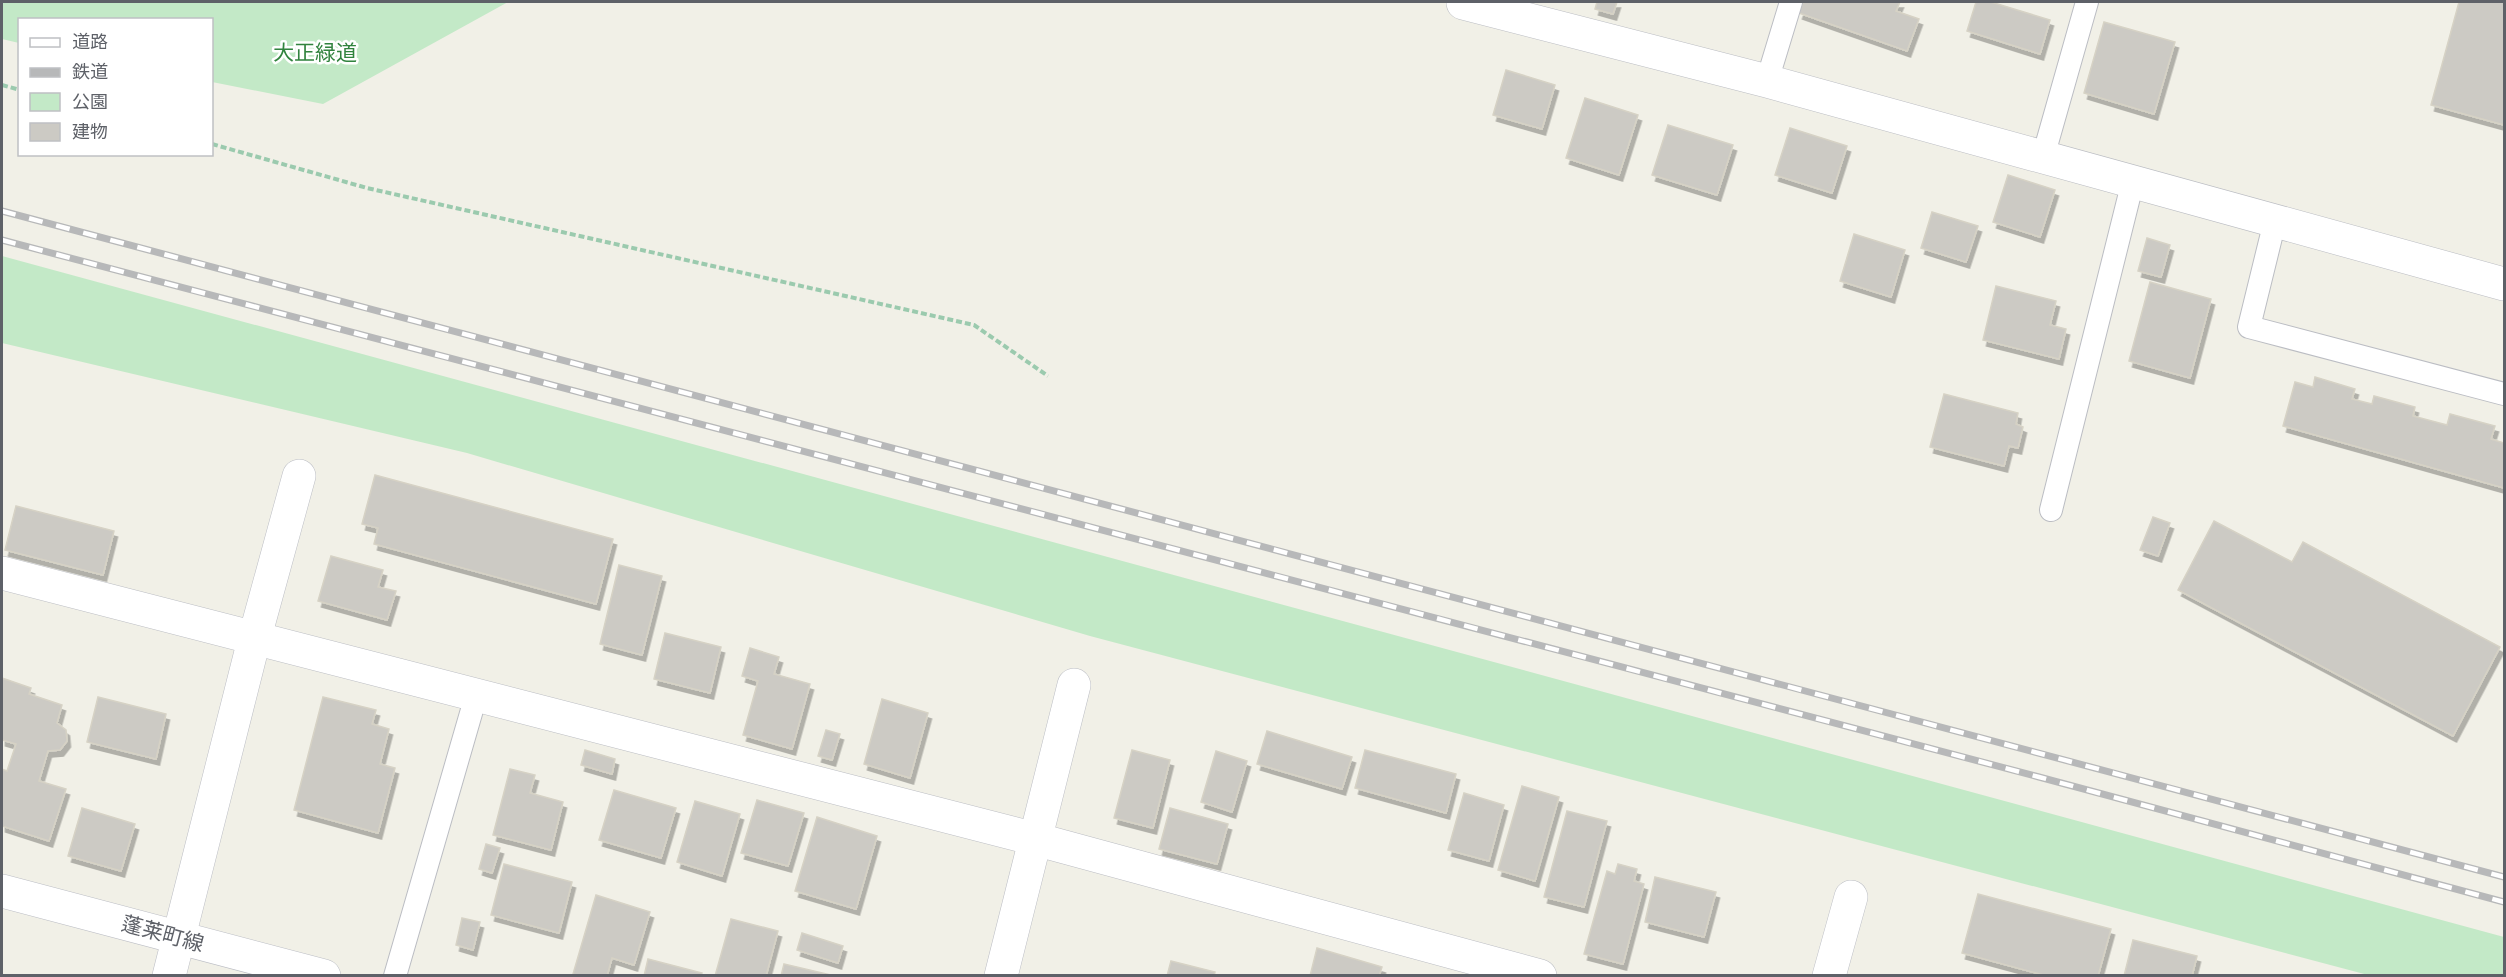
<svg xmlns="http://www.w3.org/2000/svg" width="2506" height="977" viewBox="0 0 2506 977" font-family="'Open Sans','Noto Sans JP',sans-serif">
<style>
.green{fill:#c3e9c7}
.building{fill:#cccac4;stroke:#d6d2c5;stroke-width:1.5;filter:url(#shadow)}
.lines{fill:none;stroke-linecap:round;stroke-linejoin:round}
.lane-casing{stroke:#bbbdc3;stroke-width:24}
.street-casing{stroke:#bbbdc3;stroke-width:34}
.secondary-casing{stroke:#bcbec5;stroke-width:34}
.path{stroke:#9bcaae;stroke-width:4;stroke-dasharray:6 3;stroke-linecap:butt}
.lane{stroke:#fff;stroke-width:22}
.street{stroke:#fff;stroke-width:33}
.secondary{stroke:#fff;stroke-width:33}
.rail-casing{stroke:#b7b8b9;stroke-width:7}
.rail{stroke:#fff;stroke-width:4.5;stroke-dasharray:14;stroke-linecap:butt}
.labels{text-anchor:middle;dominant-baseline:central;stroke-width:5;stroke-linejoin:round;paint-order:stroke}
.park-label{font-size:21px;fill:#31833e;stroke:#fff}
.street-label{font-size:21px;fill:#5e6168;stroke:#fff}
</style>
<defs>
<filter id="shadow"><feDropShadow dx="3.5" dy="6" stdDeviation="0" flood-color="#0004"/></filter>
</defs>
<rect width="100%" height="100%" fill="#f1f0e7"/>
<g class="green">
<polygon points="2,2 508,2 323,104 212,82 212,20 20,20 19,43 2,39"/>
<polygon points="2,256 2504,937 2504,975 2368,975 1090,636 467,453 2,343"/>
</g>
<g class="building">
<polygon points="1597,2 1617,2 1613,14 1595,9"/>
<polygon points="1803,2 1900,2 1896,11 1919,19 1907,51 1799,13"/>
<polygon points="1976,2 1991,2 2050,20 2040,54 1967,31"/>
<polygon points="2459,2 2504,2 2504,125 2431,105"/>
<polygon points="2104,22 2175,42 2154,114 2084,93"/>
<polygon points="1506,70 1555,85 1542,129 1493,115"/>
<polygon points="1585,98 1638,115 1619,175 1566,158"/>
<polygon points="1668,125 1733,145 1717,195 1652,175"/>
<polygon points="1790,128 1847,146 1832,193 1775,175"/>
<polygon points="2008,175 2055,190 2040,237 1993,222"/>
<polygon points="1932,212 1978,226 1966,262 1921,248"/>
<polygon points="1854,234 1905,250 1891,297 1840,281"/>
<polygon points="2147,238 2170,245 2161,277 2138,271"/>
<polygon points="2150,282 2211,299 2190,378 2129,361"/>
<polygon points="1996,286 2056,301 2050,325 2066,329 2059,359 1983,340"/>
<polygon points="2315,377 2355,389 2352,399 2372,404 2374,396 2415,407 2413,416 2447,425 2450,414 2495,426 2491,439 2504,443 2504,488 2283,426 2295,382 2313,387"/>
<polygon points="1944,394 2018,413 2016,424 2023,427 2018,448 2009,446 2004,466 1930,447"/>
<polygon points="375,475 613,539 596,604 374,544 378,528 362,524"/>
<polygon points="16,506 114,531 103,575 5,550"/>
<polygon points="2153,517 2170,523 2158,556 2140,550"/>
<polygon points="2214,521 2292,562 2303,542 2500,647 2453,736 2178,590"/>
<polygon points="331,556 383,570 378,587 396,591 387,620 318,601"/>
<polygon points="619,565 662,576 642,655 600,644"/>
<polygon points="665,633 721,647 710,693 654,679"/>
<polygon points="750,648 779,657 774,674 810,684 792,749 743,735 758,681 742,676"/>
<polygon points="2,678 31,688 29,694 62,705 57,723 66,730 67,741 60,750 48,751 39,781 66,789 49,841 2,826 2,769 7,771 16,744 2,740"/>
<polygon points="98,697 166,714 156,759 87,742"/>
<polygon points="323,697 376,710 372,724 389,729 380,764 395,768 378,833 294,810"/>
<polygon points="882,699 928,713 910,778 864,764"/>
<polygon points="826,730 840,734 832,760 818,756"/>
<polygon points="1267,731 1352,757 1342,789 1257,764"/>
<polygon points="585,750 615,759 612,774 581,765"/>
<polygon points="1132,750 1170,760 1153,828 1114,818"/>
<polygon points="1365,750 1456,774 1446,813 1355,788"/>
<polygon points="1216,751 1247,761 1232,812 1201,802"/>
<polygon points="510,769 535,775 530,793 563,802 551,850 493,835"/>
<polygon points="1522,786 1559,797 1535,881 1498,870"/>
<polygon points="614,790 676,808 661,858 599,840"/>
<polygon points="1464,793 1504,805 1489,861 1448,850"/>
<polygon points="757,800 804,813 788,866 741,853"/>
<polygon points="695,801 740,814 722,876 677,862"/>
<polygon points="82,808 135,824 121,871 68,856"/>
<polygon points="1170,808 1228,824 1217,864 1159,849"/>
<polygon points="1567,811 1607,821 1584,907 1544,897"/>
<polygon points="817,817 877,836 856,909 795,891"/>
<polygon points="486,844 500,848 492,873 479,869"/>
<polygon points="504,864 572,882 559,933 491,915"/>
<polygon points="1618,864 1637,869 1634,881 1644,884 1623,964 1584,954 1607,871 1615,874"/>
<polygon points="1655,877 1716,892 1704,937 1645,922"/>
<polygon points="1978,894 2111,929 2098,976 2047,976 1962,953"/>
<polygon points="596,895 650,912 634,965 612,958 607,976 578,976 573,974"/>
<polygon points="462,918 480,922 473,950 456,945"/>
<polygon points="731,919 778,931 766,976 715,976"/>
<polygon points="802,933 843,946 838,963 797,950"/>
<polygon points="2133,940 2197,956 2192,976 2124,976"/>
<polygon points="1317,948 1382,967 1379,976 1310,976"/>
<polygon points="648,959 702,973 701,976 644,976"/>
<polygon points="1171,961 1215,972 1214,976 1167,976"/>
<polygon points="784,964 835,976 781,976"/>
</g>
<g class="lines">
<g class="lane-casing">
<g id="lane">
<polyline points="1767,81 1791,2"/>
<polyline points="2043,157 2087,2"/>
<polyline points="2275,221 2249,327 2504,394"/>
<polyline points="2051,510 2133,181"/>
<polyline points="395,976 476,696"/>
</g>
</g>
<g class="street-casing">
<g id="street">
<polyline points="1463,3 1767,81 2504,284"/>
<polyline points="2,573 1035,839 1540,976"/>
</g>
</g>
<g class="secondary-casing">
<g id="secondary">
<polyline points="2,891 324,976"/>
<polyline points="169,976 254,640 299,476"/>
<polyline points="1001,976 1074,685"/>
<polyline points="1829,976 1851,897"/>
</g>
</g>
<g class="path">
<polyline points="2,85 20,90"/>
<polyline points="212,144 367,188 974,325 1048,376"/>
</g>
<use href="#lane" class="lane"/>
<use href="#street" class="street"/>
<use href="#secondary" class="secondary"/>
<g class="rail-casing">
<g id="rail">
<polyline points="2,211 2504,877"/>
<polyline points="2,240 2039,777 2504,902"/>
</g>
</g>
<use href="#rail" class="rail"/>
</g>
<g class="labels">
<g class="park-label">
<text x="315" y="52">大正緑道</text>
</g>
<g class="street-label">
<text transform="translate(163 933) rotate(15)">蓬莱町線</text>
</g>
</g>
<rect width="2506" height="977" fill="none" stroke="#5e6168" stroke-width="6"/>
<rect x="18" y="18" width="195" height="138" fill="#ffffff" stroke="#bfc0c3" stroke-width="1.5"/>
<rect x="30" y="38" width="30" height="9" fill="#ffffff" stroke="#bfc0c3" stroke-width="1.5"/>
<text x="72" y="48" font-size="18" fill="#5e6168">道路</text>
<rect x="30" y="68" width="30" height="9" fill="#b7b8b9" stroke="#bfc0c3" stroke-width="1.5"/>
<text x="72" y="78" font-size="18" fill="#5e6168">鉄道</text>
<rect x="30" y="93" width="30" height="18" fill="#c3e9c7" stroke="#bfc0c3" stroke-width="1.5"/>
<text x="72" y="108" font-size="18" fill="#5e6168">公園</text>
<rect x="30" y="123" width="30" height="18" fill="#cccac4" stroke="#bfc0c3" stroke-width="1.5"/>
<text x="72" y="138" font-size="18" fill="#5e6168">建物</text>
</svg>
